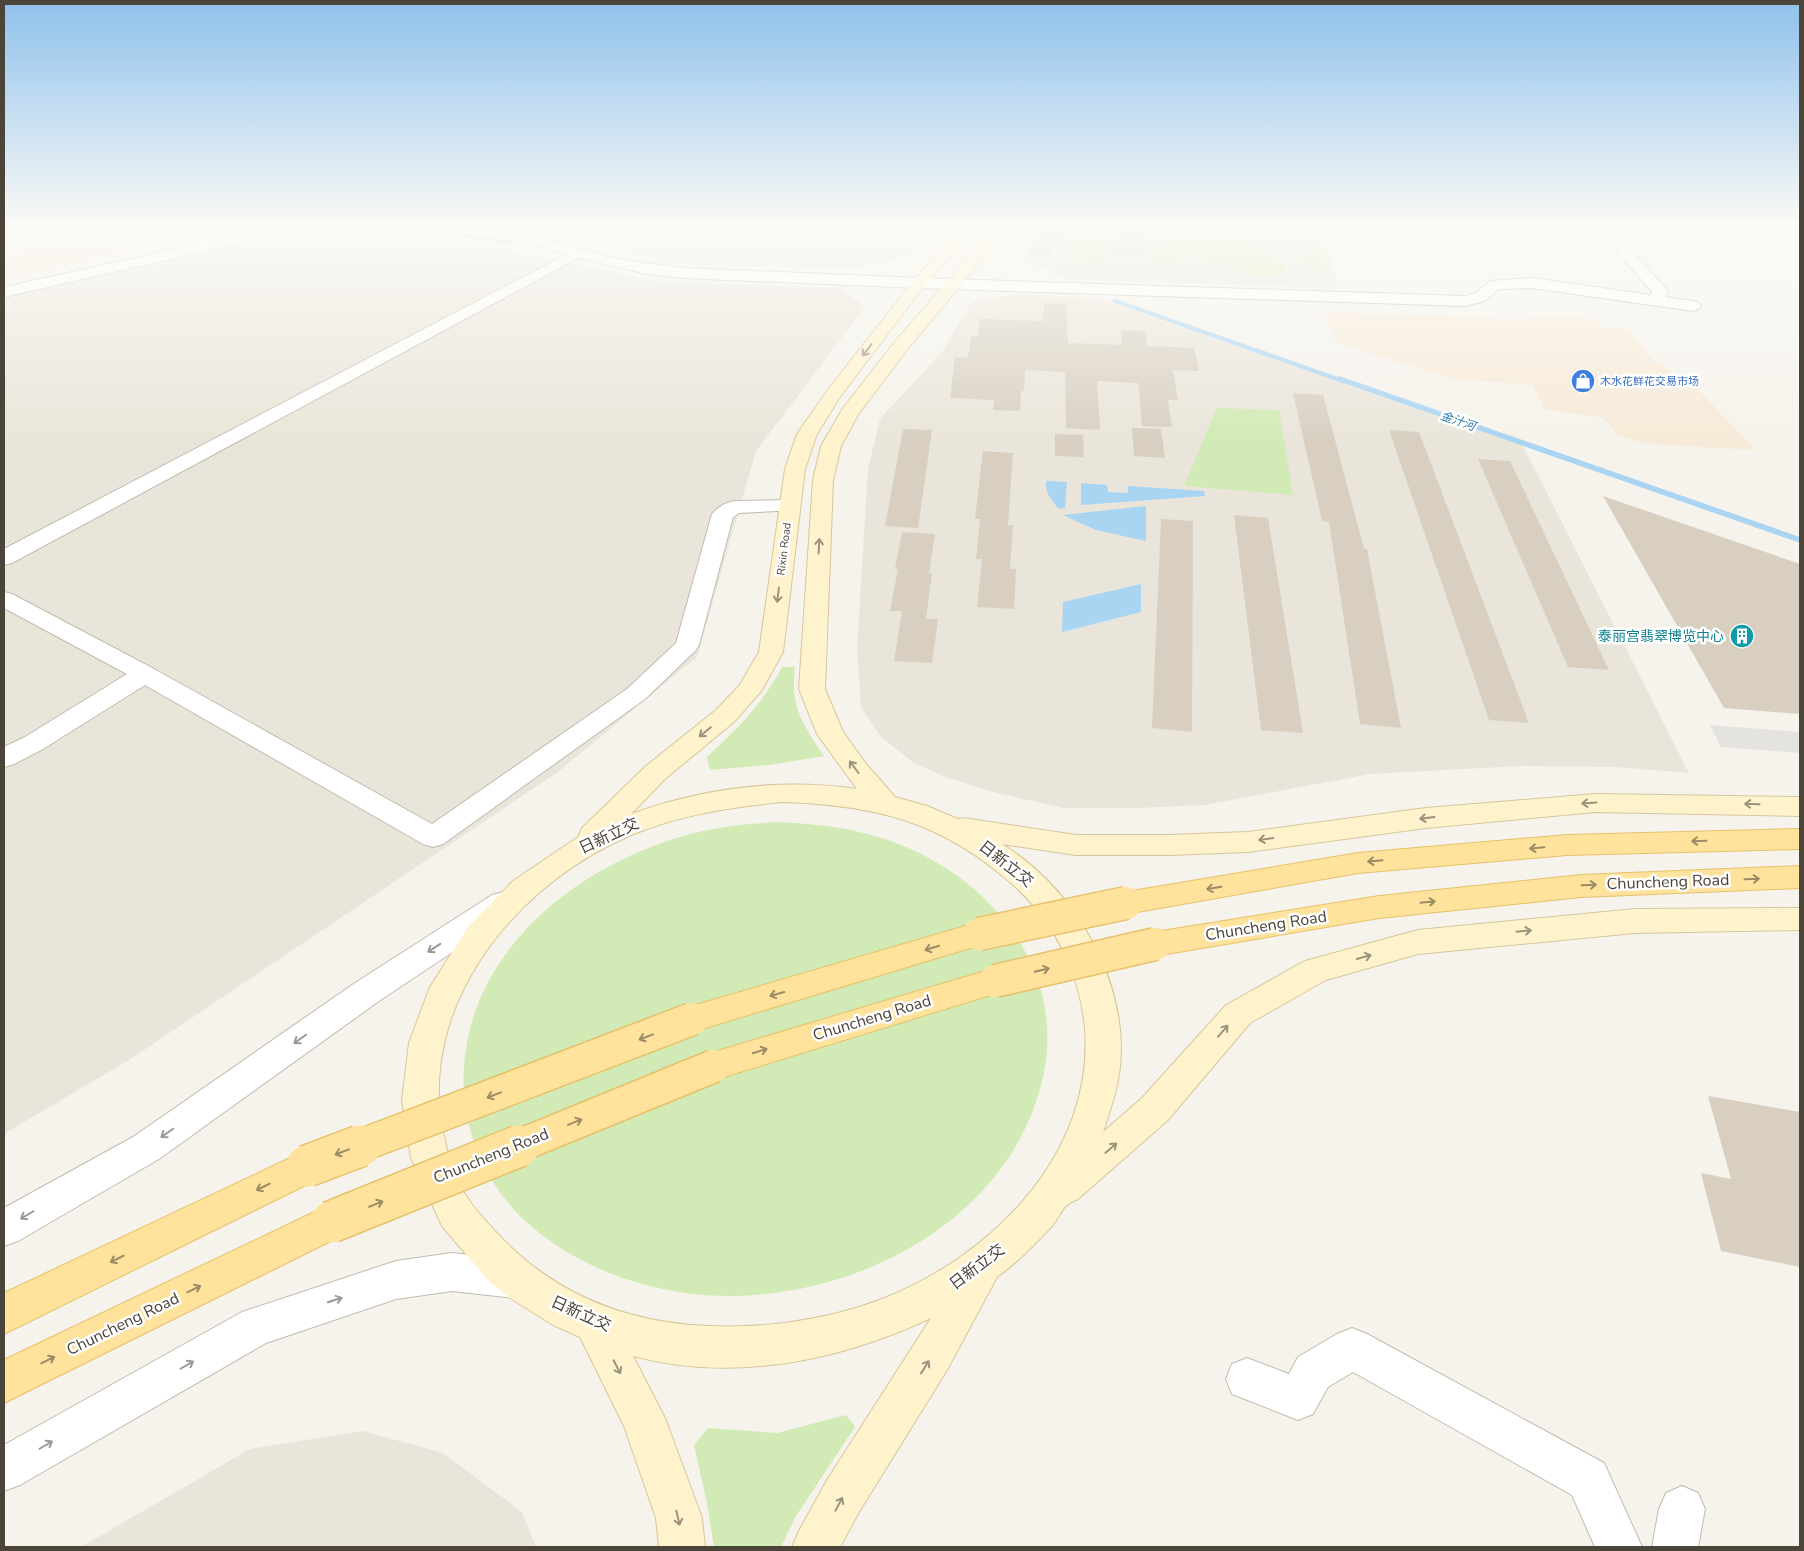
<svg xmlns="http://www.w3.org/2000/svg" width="1804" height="1551" viewBox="0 0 1804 1551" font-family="'Nunito Sans','Noto Sans SC',sans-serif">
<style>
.residential{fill:#eae5da}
.commercial{fill:#f7ead8}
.green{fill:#d2eab5}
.parking{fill:#e5e3e0}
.water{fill:#a9d4f2}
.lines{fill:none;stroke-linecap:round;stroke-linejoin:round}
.stream-far1{stroke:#a9d4f2;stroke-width:4.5}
.stream{stroke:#a9d4f2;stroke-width:5.5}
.building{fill:#d8cfc1}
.minor-casing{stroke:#c2bbae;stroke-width:2}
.tertiary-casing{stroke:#c2bbae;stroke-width:2}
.secondary-casing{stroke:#d6c79b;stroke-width:2}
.primary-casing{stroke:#e6c16a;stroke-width:2}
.minor{fill:#fff;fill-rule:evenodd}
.tertiary{fill:#fff;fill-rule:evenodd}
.secondary{fill:#fff3cd;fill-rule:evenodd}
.primary{fill:#ffe39c;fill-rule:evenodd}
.primary-bridge-far1-casing{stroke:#e6c16a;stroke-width:35;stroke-linecap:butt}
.primary-bridge-casing{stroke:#e6c16a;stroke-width:44;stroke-linecap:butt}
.primary-bridge-far1{stroke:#ffe39c;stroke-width:32}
.primary-bridge{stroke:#ffe39c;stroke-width:41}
.oneway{stroke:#9c937c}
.oneway2{stroke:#9c8c66}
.oneway3{stroke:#9c9892}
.labels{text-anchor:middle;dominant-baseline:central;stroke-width:5;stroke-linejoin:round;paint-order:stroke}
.far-shop-label{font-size:11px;fill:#366cbe;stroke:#fff;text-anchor:start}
.far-street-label{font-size:11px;fill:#4b4439;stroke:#fff}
.far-water-label{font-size:12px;font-style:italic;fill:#2e7ab2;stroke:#fff}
.culture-label{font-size:14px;fill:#0d838f;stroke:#fff;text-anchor:end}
.near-street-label{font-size:16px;fill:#4b4439;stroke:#fff}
</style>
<rect width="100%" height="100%" fill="#f6f3ec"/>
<g class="residential">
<polygon points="523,225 934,225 908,256 853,269 680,264"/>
<polygon points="1044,225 1323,225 1338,288 1068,279 1020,259"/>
<polygon points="365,229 440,236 662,282 840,288 865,307 756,451 697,657 558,772 132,1058 4,1134 4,298 285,236"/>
<polygon points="1018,294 1100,299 1523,446 1689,773 1616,767 1521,766 1370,774 1204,805 1138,808 1064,808 997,793 945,777 914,763 881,737 861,707 857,649 868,469 880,419 942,352 972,302"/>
<polygon points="363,1431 443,1453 522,1512 536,1547 81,1547 250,1449"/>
</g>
<g class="commercial">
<polygon points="135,225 161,244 4,279 4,253"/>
<polygon points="1325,312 1528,320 1535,317 1596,319 1602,328 1628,329 1655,363 1664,364 1678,381 1691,382 1755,450 1646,444 1617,435 1604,418 1544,409 1532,385 1451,379 1336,342"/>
</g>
<g class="green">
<polygon points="1080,225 1122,225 1103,262 1083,260 1064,254"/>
<path d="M1155 225H1252L1269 232 1304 234 1310 228 1304 225H1317L1327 272H1315L1311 263 1301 262 1303 257 1312 252 1309 246C1295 241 1293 245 1281 244 1267 242 1262 239 1248 243L1254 250 1268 255 1270 261 1285 263 1286 274C1267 273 1263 282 1242 271L1240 265 1208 262 1187 253C1173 264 1166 269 1148 261L1164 229Z"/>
<polygon points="1217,408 1279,410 1293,495 1184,486"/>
<path d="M782 667H795C790 707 802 723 824 756L769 765 710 770 707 757C739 727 761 706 782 667Z"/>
<path d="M779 822C821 824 862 829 901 845 996 883 1068 975 1042 1081 1006 1232 829 1313 685 1293 624 1284 566 1260 521 1217 481 1177 460 1122 464 1066 472 950 575 868 680 837 712 827 745 824 779 822Z"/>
<polygon points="846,1415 855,1427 796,1516 781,1547 714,1547 707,1503 694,1445 708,1428 777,1433"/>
</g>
<polygon class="parking" points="1710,725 1800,732 1800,753 1721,747"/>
<g class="water">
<path d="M1046 481 1067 482 1065 508 1059 509C1051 500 1045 493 1046 481Z"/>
<polygon points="1081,483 1107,485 1108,492 1128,493 1128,486 1204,491 1205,496 1081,505"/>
<polygon points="1146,506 1146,541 1096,530 1063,515"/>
<polygon points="1141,584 1141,612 1062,632 1063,602"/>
</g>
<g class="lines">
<g class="stream-far1">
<polyline points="203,225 216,233"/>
<polyline points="349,225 431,230 512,243"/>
<polyline points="1115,301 1343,381"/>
</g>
<polyline class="stream" points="1340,379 1800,540"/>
</g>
<g class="building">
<polygon points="1047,225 1071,225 1051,255 1027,252"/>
<polygon points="1128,225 1153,238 1142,258 1111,255"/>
<polygon points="1044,303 1066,304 1068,343 1122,345 1121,330 1145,331 1147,346 1194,348 1199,371 1173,370 1178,400 1168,400 1172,427 1142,426 1138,383 1097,381 1100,430 1066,428 1065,372 1025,370 1024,391 1021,391 1020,411 993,410 994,400 950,398 955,357 968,358 971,336 978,337 980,319 1043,321"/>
<polygon points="1293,393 1323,395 1364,549 1367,549 1401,728 1360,724 1329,522 1322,521"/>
<polygon points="1132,428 1161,429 1165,458 1134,456"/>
<polygon points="903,429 932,430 918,528 885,526"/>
<polygon points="1389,430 1419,432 1529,723 1489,720"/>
<polygon points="1055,434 1083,435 1084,457 1055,456"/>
<polygon points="983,451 1013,453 1008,525 1013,525 1010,569 1016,569 1014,609 977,607 982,559 976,559 980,519 975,519"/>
<polygon points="1478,459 1510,461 1609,670 1568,667"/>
<polygon points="1603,496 1800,564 1800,714 1724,708"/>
<polygon points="1234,515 1268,518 1303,733 1261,730"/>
<polygon points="1161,519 1193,521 1192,732 1152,728"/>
<polygon points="902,532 935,534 929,573 932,573 926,619 938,619 932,663 894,661 902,611 890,611 898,569 895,569"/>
<polygon points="1708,1096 1800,1112 1800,1267 1721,1251 1701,1173 1731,1179"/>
</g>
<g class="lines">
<g class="minor-casing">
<g id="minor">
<polygon points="182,225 197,225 215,245 213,248 203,248"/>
<polygon points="1595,225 1609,225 1666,289 1668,292 1663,304 1651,304 1649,301 1652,292"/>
<polygon points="577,249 582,250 584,253 582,256 12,563 4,565 4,549"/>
<path d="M790 500 797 502 800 506 797 510 739 513 733 517 699 645 696 650 645 699 443 844 433 847 423 844 145 685 43 749 14 764 4 767V747L25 737 127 674 4 608V592L12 594 154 669 432 824 627 689 676 643 712 514C718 507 725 503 734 501Z"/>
<polygon points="1352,1328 1367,1334 1604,1463 1642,1547 1595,1547 1572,1495 1353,1372 1328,1387 1313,1414 1298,1420 1232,1394 1226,1379 1232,1364 1247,1358 1289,1374 1298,1357 1337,1334"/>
<polygon points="1682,1486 1698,1493 1705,1509 1698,1547 1652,1547 1659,1509 1666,1493"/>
</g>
</g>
<g class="tertiary-casing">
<g id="tertiary">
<polygon points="285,225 310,225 303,229 4,297 4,287"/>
<polygon points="472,225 497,225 605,256 643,263 683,268 919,278 1464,296 1474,294 1490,281 1532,278 1693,301 1699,303 1701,306 1699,309 1693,311 1532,288 1499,289 1485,301 1464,306 919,288 683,278 643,273 604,264 474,228"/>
<polygon points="503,892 514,895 518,903 514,911 379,1001 159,1159 18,1241 4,1246 4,1208 133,1137 355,983 492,895"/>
<polygon points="452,1253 515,1260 529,1266 535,1279 529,1292 515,1298 452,1291 396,1299 266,1343 20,1485 4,1491 4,1445 242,1312 396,1261"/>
</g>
</g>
<g class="secondary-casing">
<path id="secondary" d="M962 225H977L924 286 840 397 817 434 805 469 783 652 762 690 734 722 666 778 631 814C703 788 781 778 857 789L817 734 799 689 813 480 821 446 843 408 898 338 974 251 993 225H1007L984 257 910 346 859 413 841 446 833 480 825 689 843 732 867 765 895 797 927 806 958 819 963 818 1076 835H1169L1248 832 1426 808 1595 794 1800 797V816L1595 812 1426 828 1248 852 1169 855H1076L1002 844C1070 886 1121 969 1121 1050 1121 1079 1112 1106 1103 1132L1142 1098 1226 1005 1305 961 1316 958 1418 930 1635 909 1800 908V930L1635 933 1418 954 1326 980 1250 1023 1168 1120 1078 1199C1060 1206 1063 1213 1052 1226 1035 1244 1017 1263 997 1277L947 1370 859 1512 840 1547H792L799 1531 827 1480 931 1318C839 1361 733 1383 633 1356L665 1418 702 1518 705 1547H659L656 1518 624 1426 580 1337 553 1325 507 1296 487 1279 442 1226 411 1158 402 1100 409 1043 430 987 468 927 513 881 578 837 582 828 646 766 716 710 739 686 759 652 785 469 797 434 827 391 914 280ZM782 802C875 805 941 821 1012 884 1054 921 1080 972 1085 1029 1094 1154 992 1256 882 1299 823 1322 753 1330 691 1325 613 1318 548 1289 495 1231 487 1222 478 1213 471 1203 454 1180 447 1153 442 1126 421 1007 509 895 612 844 666 817 723 808 782 802Z"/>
</g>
<g class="primary-casing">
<g id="primary">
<polygon points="1800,829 1800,849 1567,855 1358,873 1126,914 1115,911 1111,903 1115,895 1126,892 1358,853 1567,835"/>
<polygon points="1800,866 1800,888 1581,897 1379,918 1155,956 1144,952 1139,944 1144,936 1155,932 1379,896 1581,875"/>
<polygon points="979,922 990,926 995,934 990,942 692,1032 680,1028 675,1019 680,1010 692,1006"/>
<polygon points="995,968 1007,972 1011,981 1007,990 714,1080 702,1076 697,1066 702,1056 714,1052"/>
<polygon points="307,1150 320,1154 326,1166 320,1178 4,1334 4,1293"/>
<polygon points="331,1204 345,1210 350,1222 345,1234 4,1403 4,1360"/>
</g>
</g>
<use href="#minor" class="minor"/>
<use href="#tertiary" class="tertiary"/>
<use href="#secondary" class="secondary"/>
<use href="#primary" class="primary"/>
<g class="primary-bridge-far1-casing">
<g id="primary-bridge-far1">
<polyline points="979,934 1126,903"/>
<polyline points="995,981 1155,944"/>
<polyline points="357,1147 692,1019"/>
<polyline points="516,1147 714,1066"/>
</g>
</g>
<g class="primary-bridge-casing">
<g id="primary-bridge">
<polyline points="307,1166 360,1146"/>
<polyline points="331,1222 519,1146"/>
</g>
</g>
<use href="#primary-bridge-far1" class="primary-bridge-far1"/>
<use href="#primary-bridge" class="primary-bridge"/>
</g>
<defs><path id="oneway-shaft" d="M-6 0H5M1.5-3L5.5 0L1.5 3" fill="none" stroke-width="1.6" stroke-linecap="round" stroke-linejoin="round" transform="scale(1.25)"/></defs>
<g class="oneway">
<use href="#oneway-shaft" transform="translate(867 350) rotate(128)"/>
<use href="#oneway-shaft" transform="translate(819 546) rotate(-87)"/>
<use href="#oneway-shaft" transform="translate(778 595) rotate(97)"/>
<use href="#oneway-shaft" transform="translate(705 732) rotate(141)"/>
<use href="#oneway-shaft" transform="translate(854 767) rotate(-127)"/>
<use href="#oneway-shaft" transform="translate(1589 803) rotate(176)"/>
<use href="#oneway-shaft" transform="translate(1752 804) rotate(-178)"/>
<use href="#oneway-shaft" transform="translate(1427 818) rotate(173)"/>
<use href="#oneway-shaft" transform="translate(1266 839) rotate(172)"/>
<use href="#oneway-shaft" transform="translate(1524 931) rotate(-5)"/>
<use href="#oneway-shaft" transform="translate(1364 957) rotate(-16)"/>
<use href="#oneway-shaft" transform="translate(1223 1031) rotate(-49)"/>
<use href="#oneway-shaft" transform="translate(1111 1148) rotate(-41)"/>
<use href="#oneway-shaft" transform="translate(617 1367) rotate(63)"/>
<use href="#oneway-shaft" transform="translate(925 1367) rotate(-58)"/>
<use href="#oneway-shaft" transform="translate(839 1504) rotate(-62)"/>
<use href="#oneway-shaft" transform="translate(678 1518) rotate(77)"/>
</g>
<g class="oneway2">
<use href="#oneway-shaft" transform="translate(1699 841) rotate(178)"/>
<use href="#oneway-shaft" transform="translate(1537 848) rotate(175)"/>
<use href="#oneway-shaft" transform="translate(1375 861) rotate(175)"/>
<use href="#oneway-shaft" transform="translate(1752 879) rotate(-2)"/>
<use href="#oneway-shaft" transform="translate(1589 885) rotate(-2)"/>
<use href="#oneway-shaft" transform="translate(1214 888) rotate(170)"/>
<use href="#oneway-shaft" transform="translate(1428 902) rotate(-6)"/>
<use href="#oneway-shaft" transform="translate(932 948) rotate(163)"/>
<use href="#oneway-shaft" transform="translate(1042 970) rotate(-13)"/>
<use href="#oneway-shaft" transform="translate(777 994) rotate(164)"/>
<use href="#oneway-shaft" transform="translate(646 1037) rotate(159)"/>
<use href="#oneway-shaft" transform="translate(760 1051) rotate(-17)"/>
<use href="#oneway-shaft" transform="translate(494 1095) rotate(159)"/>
<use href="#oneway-shaft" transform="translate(575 1122) rotate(-22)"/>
<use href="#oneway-shaft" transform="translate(342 1152) rotate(159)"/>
<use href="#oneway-shaft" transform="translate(263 1187) rotate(154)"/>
<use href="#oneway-shaft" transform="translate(376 1204) rotate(-22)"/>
<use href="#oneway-shaft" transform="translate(117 1259) rotate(154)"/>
<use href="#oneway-shaft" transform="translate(194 1289) rotate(-26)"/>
<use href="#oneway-shaft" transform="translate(48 1360) rotate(-26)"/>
</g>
<g class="oneway3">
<use href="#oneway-shaft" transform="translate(434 948) rotate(147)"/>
<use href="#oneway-shaft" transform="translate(300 1039) rotate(145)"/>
<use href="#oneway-shaft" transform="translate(167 1133) rotate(145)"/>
<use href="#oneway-shaft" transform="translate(27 1215) rotate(150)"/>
<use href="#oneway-shaft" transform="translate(335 1300) rotate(-18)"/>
<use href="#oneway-shaft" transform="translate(187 1365) rotate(-30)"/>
<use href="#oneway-shaft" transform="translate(46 1445) rotate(-30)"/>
</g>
<linearGradient id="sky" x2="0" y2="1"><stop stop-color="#8fc1ec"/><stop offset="0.51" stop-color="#fbfaf6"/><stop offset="1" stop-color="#fbfaf6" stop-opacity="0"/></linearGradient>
<rect width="1804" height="442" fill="url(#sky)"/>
<defs>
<g id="shop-disc" transform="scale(1.25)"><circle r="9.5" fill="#3f7fe0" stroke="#fff"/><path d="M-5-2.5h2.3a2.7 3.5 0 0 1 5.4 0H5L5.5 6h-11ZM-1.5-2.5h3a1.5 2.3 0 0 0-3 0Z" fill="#fff"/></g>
<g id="building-disc" transform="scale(1.25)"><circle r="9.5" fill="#0f9aa8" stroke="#fff"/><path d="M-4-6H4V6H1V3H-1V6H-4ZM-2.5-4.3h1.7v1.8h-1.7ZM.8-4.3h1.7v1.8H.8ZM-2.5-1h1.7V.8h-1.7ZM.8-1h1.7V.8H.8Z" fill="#fff"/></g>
</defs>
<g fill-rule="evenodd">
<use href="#shop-disc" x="1583" y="381"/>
<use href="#building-disc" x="1742" y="636"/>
</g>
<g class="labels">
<g class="far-shop-label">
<text x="1600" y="381">木水花鲜花交易市场</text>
</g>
<g class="far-street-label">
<text transform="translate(784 549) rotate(-83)">Rixin Road</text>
</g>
<g class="far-water-label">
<text transform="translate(1458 421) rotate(19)">金汁河</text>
</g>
<g class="culture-label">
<text x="1724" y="636">泰丽宫翡翠博览中心</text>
</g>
<g class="near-street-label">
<text transform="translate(609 836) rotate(-25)">日新立交</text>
<text transform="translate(1006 864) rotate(38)">日新立交</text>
<text transform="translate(1668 882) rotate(-2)">Chuncheng Road</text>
<text transform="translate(1266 926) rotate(-9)">Chuncheng Road</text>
<text transform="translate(872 1018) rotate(-17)">Chuncheng Road</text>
<text transform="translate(491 1156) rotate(-22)">Chuncheng Road</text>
<text transform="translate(977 1267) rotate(-37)">日新立交</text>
<text transform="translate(581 1314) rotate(24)">日新立交</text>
<text transform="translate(123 1324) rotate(-26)">Chuncheng Road</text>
</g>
</g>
<rect width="1804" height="1551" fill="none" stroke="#4b4439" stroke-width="10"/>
</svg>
